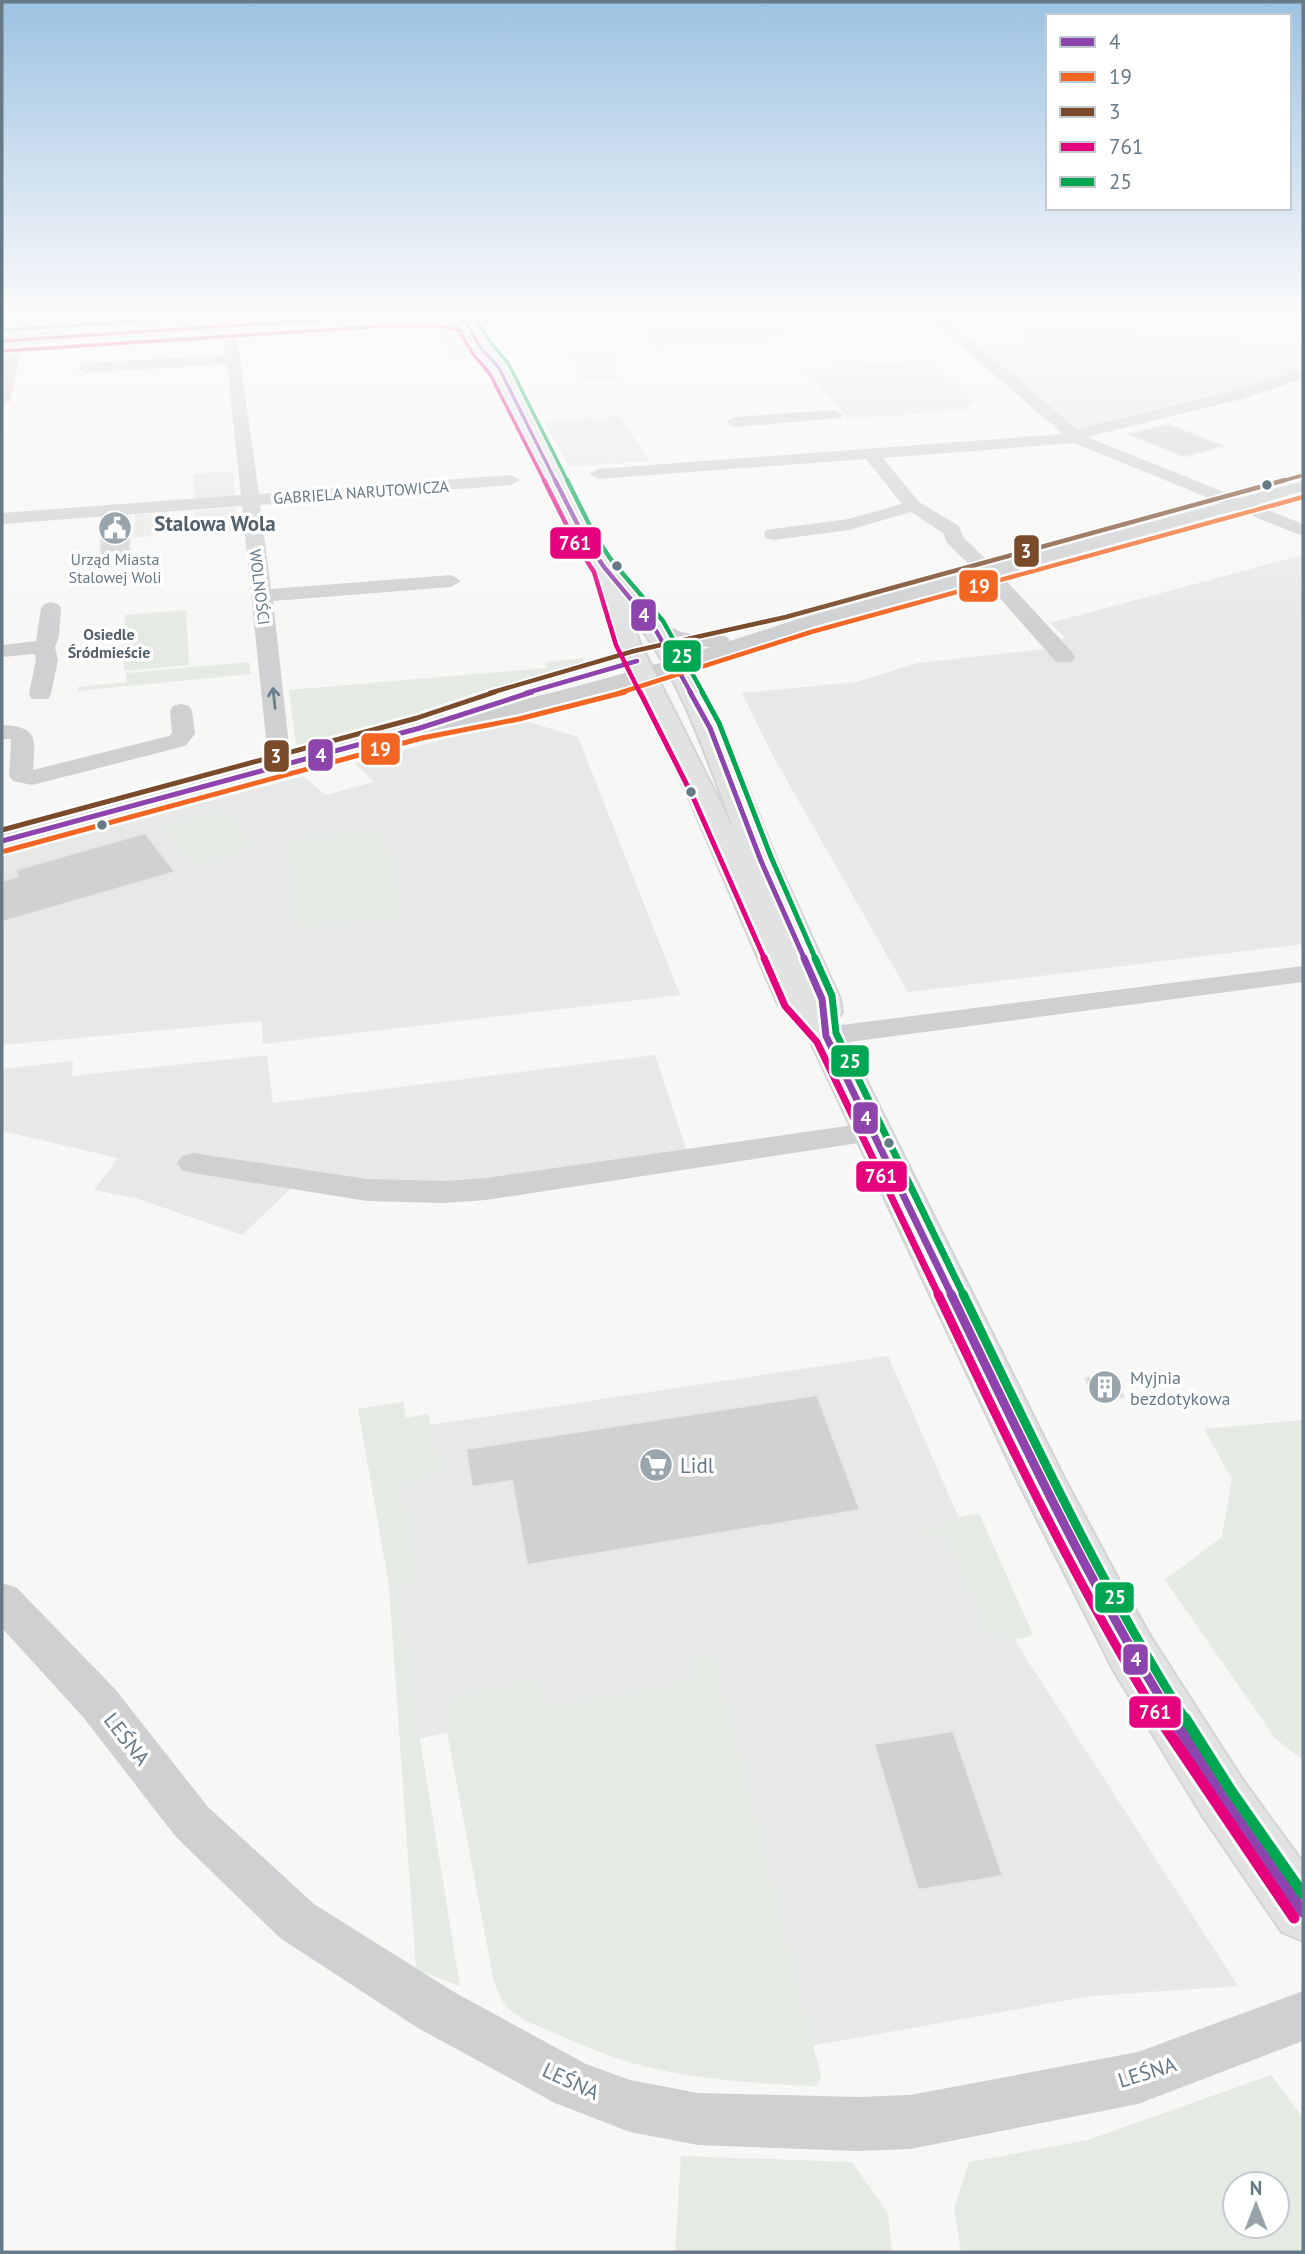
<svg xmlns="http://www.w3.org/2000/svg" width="1305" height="2254" viewBox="0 0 1305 2254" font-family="'PT Sans',sans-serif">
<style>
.built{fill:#e7e8e8}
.green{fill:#e6eae4;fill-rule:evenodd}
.building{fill:#d0d2d2;stroke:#e6e6e6;stroke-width:2}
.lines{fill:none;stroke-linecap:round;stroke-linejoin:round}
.major-casing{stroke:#d3d3d4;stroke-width:4}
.minor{fill:#ced0d1;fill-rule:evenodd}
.major{fill:#e1e2e2;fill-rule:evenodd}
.bus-1-far5-casing{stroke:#fff;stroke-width:6}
.bus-1-far4-casing{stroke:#fff;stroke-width:8}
.bus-1-far3-casing{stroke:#fff;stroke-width:10}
.bus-1-far2-casing{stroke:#fff;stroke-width:12}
.bus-1-far1-casing{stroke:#fff;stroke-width:14}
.bus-1-casing{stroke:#fff;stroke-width:17}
.bus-2-far1-casing{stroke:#fff;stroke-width:8}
.bus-2-casing{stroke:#fff;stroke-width:10}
.bus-3-far2-casing{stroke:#fff;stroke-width:6}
.bus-3-far1-casing{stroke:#fff;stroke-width:8}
.bus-3-casing{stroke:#fff;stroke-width:10}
.bus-4-far5-casing{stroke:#fff;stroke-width:6}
.bus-4-far4-casing{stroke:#fff;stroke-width:8}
.bus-4-far3-casing{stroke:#fff;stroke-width:10}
.bus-4-far2-casing{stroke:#fff;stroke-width:12}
.bus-4-far1-casing{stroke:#fff;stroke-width:14}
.bus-4-casing{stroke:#fff;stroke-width:17}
.bus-5-far5-casing{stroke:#fff;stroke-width:6}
.bus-5-far4-casing{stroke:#fff;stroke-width:8}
.bus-5-far3-casing{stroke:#fff;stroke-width:10}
.bus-5-far2-casing{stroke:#fff;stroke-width:12}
.bus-5-far1-casing{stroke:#fff;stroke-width:14}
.bus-5-casing{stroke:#fff;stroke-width:17}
.bus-6-casing{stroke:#fff;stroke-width:6}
.bus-1-far5{stroke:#8e44ad;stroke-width:3.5}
.bus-1-far4{stroke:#8e44ad;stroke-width:4.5}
.bus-1-far3{stroke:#8e44ad;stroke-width:5}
.bus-1-far2{stroke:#8e44ad;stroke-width:7}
.bus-1-far1{stroke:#8e44ad;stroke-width:9}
.bus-1{stroke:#8e44ad;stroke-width:11}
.bus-2-far1{stroke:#f26522;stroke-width:4.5}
.bus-2{stroke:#f26522;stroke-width:5}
.bus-3-far2{stroke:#7a4b2a;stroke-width:3.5}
.bus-3-far1{stroke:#7a4b2a;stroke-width:4.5}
.bus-3{stroke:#7a4b2a;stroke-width:5}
.bus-4-far5{stroke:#e5007d;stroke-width:3.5}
.bus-4-far4{stroke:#e5007d;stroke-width:4.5}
.bus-4-far3{stroke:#e5007d;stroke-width:5}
.bus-4-far2{stroke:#e5007d;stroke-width:7}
.bus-4-far1{stroke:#e5007d;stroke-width:9}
.bus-4{stroke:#e5007d;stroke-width:11}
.bus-5-far5{stroke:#00a651;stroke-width:3.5}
.bus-5-far4{stroke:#00a651;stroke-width:4.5}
.bus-5-far3{stroke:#00a651;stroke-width:5}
.bus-5-far2{stroke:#00a651;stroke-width:7}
.bus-5-far1{stroke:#00a651;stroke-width:9}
.bus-5{stroke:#00a651;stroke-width:11}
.bus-6{stroke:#e4002b;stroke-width:3.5}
.oneway{stroke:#6b7d8a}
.bus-dot{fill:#667986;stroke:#fff;stroke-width:2.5}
.labels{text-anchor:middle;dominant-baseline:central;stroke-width:7;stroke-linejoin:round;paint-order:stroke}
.far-street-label{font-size:16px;fill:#667986;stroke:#fff}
.far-poi-label{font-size:16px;fill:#667986;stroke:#fff}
.far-neighbourhood-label{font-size:16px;font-weight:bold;fill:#54616b;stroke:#fff}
.poi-label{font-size:18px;fill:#667986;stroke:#fff;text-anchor:start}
.far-district-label{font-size:21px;font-weight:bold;fill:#54616b;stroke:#fff}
.near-poi-label{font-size:21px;fill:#667986;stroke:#fff;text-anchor:start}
.near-street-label{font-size:21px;fill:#667986;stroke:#fff}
.line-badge{stroke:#fff;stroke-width:2.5}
.badge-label{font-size:19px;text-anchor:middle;font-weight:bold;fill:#fff}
</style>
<rect width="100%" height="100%" fill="#f7f7f6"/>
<g class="built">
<polygon points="1303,555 1303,944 908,992 773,756 742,693 856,682 918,663 1064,647 1059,640 1065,638 1050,623"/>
<polygon points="519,719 578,737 680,995 263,1044 262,1021 2,1045 2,856 304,776 325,795 374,782 354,763"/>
<polygon points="267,1055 273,1103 655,1055 687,1152 464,1184 348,1183 306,1174 242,1235 136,1198 94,1190 118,1158 2,1131 2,1069 73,1061 72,1076"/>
<polygon points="888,1356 1008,1630 1238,1986 1091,1996 800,2048 711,1683 415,1739 363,1435"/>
</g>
<g class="green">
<polygon points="768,313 793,339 652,348 632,321"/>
<polygon points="865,313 876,313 893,329 829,333 823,327 875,324"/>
<polygon points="1000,321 1101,325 1303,347 1303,369 1284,379 1225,395 1079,429 1071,427 979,347 1032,343"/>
<polygon points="462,328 475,361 458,360 445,349 436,329"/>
<polygon points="370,331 371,338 283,341 283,336"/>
<polygon points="594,349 602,350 615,360 607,361 616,376 627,378 579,380 586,378 572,354 562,353"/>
<polygon points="927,361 964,389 961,390 976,403 967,404 973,410 849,419 802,369"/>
<polygon points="620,416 649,461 569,467 544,421"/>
<polygon points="233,471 235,497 194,499 193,474"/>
<polygon points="236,508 240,532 206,534 196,528 194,511"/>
<polygon points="154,513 153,536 133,538 135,515"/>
<polygon points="186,610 189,665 124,671 125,615"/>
<polygon points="586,658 580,665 310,748 296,746 289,690 546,668 545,662"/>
<polygon points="249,662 251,674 78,691 78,687 126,682 126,673"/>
<polygon points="220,810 255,847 196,865 162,827"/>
<polygon points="383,829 402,916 299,928 287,839"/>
<polygon points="403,1402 406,1418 428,1414 439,1471 424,1473 425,1481 400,1486 418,1582 395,1587 460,1986 416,1969 388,1575 358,1409"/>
<polygon points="1303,1420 1303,1760 1275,1738 1165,1580 1222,1537 1232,1479 1204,1429"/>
<path d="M979 1513 1033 1635C1017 1642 1004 1639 988 1634L947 1536 925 1540 921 1528 946 1525 944 1519Z"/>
<path d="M706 1653 714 1658 821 2076 817 2086C761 2084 703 2080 647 2067 617 2060 586 2047 557 2034 542 2028 517 2019 506 2006 499 1997 496 1988 493 1977L445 1721C448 1706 453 1699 466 1692L539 1679 545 1707 698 1679 692 1655Z"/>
<path d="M1271 2075 1303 2118V2252H961L954 2209 969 2162 1088 2140ZM1277 2184V2226H1235V2184Z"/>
<polygon points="681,2156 852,2162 888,2214 892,2252 675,2252"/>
</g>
<g class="building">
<polygon points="1168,424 1225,446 1184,457 1127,434"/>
<polygon points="130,517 130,554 100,557 101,519"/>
<polygon points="145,833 175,872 2,922 2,881 18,876 15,870"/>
<polygon points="1113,1374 1124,1397 1096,1401 1085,1378"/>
<polygon points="817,1395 860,1510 527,1565 512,1481 472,1487 466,1449"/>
<polygon points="953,1731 1003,1876 918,1890 874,1744"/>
</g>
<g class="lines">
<g class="major-casing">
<path id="major" d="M452 313H469L488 345 508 368 596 539 667 627 724 728 777 861 840 999 842 1012 837 1020 832 1021 844 1036 1063 1476 1124 1590 1152 1639 1242 1779 1303 1863V1941L1282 1932 1202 1815 1114 1671 1016 1477 810 1040 777 1002 687 793 613 641 592 567 574 539 491 370 472 348ZM631 615C681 677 706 756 734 830L639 641Z"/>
</g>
<g class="minor">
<path d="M15 313H29L24 335 221 322 228 319 234 321 358 313H433L426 317 236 330 259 494 511 475 520 480 511 485 260 505 271 589 451 575 461 581 451 587 273 601 290 755 440 714 447 716C537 698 624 675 711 647 690 646 658 645 644 627L647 623C662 619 672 630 686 633 699 636 714 633 727 637L730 641 801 618 975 570 947 543 943 533 911 512 849 530 773 540 766 538 764 534 766 530 848 519 902 504 866 459 598 479 589 474 598 469 1063 434 923 313H939L1077 429 1227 393 1303 369V379L1238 400 1087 437 1239 498 1303 481V491L1256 505 1303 524V536L1237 510 1001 575 1072 652 1075 657 1072 662H1056L984 580 815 626 652 681 516 716 418 734 2 849V833L266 761 267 748 242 506 2 524V513L241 495 227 364 85 373 77 368 85 363 226 355 222 331 22 344 10 401 2 406V369L7 345H2V337L10 336ZM1074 443 1221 503 992 565 963 537 959 526 919 502 883 458Z"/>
<polygon points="491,313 507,313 494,325 484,325 482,322"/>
<polygon points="835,410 843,415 841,418 734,427 726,422 734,417"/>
<polygon points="51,602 58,604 61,608 59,636 55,647 58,660 51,694 48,699 32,699 29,694 36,660 35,654 2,657 2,645 36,641 41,608 44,604"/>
<path d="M181 704 189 706 192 711 195 734 185 746 32 785 13 781 9 776 11 739H2V725C39 727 35 738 33 770L169 736 172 733 170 711 173 706Z"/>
<polygon points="1303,966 1303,982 826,1045 816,1042 811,1036 816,1030 826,1027"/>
<polygon points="874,1122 885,1125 890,1132 885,1139 486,1200 444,1203 367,1201 193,1173 182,1170 177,1163 182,1156 193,1153 367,1179 444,1181 486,1178"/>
<polygon points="2,1583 17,1588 115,1689 208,1807 314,1904 454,1992 586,2064 630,2080 698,2093 858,2097 910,2095 1138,2052 1303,1991 1303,2041 1138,2104 910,2149 858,2151 698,2145 630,2132 555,2103 418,2028 280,1938 176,1837 83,1717 2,1628"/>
</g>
<use href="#major" class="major"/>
<g class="bus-1-far5-casing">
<polyline id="bus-1-far5" points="460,313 481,348 499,368 556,482"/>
</g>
<g class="bus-1-far4-casing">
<g id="bus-1-far4">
<polyline points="555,480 585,539 604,567 654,627 691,693"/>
<polyline points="526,693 637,661"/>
</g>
</g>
<g class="bus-1-far3-casing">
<g id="bus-1-far3">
<polyline points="690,692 710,728 761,861 805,960"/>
<polyline points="2,841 420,728 532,692"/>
</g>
</g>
<g class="bus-1-far2-casing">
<polyline id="bus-1-far2" points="804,958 822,999 826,1036 952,1296"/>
</g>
<g class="bus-1-far1-casing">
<path id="bus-1-far1" d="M951 1294C1021 1438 1089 1584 1174 1720"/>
</g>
<g class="bus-1-casing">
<polyline id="bus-1" points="1173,1718 1222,1797 1303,1912"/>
</g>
<g class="bus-2-far1-casing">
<polyline id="bus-2-far1" points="619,693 811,632 1303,497"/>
</g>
<g class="bus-2-casing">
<polyline id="bus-2" points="5,851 422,738 519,719 625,692"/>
</g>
<g class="bus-3-far2-casing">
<polyline id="bus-3-far2" points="1279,482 1300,476"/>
</g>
<g class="bus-3-far1-casing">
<polyline id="bus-3-far1" points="490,693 634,651 786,617 1285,480"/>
</g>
<g class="bus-3-casing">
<polyline id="bus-3" points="2,830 417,718 495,692"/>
</g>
<g class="bus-4-far5-casing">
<g id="bus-4-far5">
<polyline points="456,326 473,354 490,374 545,482"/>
<polyline points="3,351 386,326 438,326 463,331"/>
</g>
</g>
<g class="bus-4-far4-casing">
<polyline id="bus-4-far4" points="544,480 576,544 594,572 616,645 640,693"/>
</g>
<g class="bus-4-far3-casing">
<polyline id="bus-4-far3" points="640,692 693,797 765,960"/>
</g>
<g class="bus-4-far2-casing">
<polyline id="bus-4-far2" points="764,958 785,1006 817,1042 939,1296"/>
</g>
<g class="bus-4-far1-casing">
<path id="bus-4-far1" d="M938 1294C1007 1439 1076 1584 1160 1720"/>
</g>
<g class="bus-4-casing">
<polyline id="bus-4" points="1159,1718 1294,1918"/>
</g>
<g class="bus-5-far5-casing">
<g id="bus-5-far5">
<polyline points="472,313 490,342 508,363 568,482"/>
<polyline points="2,330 266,313"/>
</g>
</g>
<g class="bus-5-far4-casing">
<polyline id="bus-5-far4" points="567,480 594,534 612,561 663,621 703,693"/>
</g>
<g class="bus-5-far3-casing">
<polyline id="bus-5-far3" points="702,692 719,723 771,857 816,960"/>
</g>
<g class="bus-5-far2-casing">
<polyline id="bus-5-far2" points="815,958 832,996 836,1033 964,1296"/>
</g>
<g class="bus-5-far1-casing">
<path id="bus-5-far1" d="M963 1294C1033 1439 1101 1585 1186 1720"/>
</g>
<g class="bus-5-casing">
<polyline id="bus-5" points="1185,1718 1231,1791 1303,1894"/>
</g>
<g class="bus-6-casing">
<polyline id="bus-6" points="2,341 421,313"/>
</g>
<use href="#bus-1-far5" class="bus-1-far5"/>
<use href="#bus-1-far4" class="bus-1-far4"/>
<use href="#bus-1-far3" class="bus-1-far3"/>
<use href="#bus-1-far2" class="bus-1-far2"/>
<use href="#bus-1-far1" class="bus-1-far1"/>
<use href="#bus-1" class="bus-1"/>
<use href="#bus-2-far1" class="bus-2-far1"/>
<use href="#bus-2" class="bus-2"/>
<use href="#bus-3-far2" class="bus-3-far2"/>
<use href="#bus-3-far1" class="bus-3-far1"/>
<use href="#bus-3" class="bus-3"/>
<use href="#bus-4-far5" class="bus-4-far5"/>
<use href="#bus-4-far4" class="bus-4-far4"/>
<use href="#bus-4-far3" class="bus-4-far3"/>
<use href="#bus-4-far2" class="bus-4-far2"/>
<use href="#bus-4-far1" class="bus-4-far1"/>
<use href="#bus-4" class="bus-4"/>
<use href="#bus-5-far5" class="bus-5-far5"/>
<use href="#bus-5-far4" class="bus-5-far4"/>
<use href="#bus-5-far3" class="bus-5-far3"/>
<use href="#bus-5-far2" class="bus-5-far2"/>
<use href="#bus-5-far1" class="bus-5-far1"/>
<use href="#bus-5" class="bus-5"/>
<use href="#bus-6" class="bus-6"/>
</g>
<defs><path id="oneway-shaft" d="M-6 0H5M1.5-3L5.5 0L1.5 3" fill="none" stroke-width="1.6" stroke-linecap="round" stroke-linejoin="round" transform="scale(1.75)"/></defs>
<use class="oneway" href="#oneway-shaft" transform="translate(274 698) rotate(-96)"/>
<linearGradient id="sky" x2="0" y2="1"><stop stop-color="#9dc2e2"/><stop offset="0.5" stop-color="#fbfbfb"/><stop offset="1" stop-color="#fbfbfb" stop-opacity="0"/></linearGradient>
<rect width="1305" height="629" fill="url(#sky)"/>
<defs>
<g id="civic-disc" transform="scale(1.75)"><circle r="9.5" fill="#99a5ad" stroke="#fff"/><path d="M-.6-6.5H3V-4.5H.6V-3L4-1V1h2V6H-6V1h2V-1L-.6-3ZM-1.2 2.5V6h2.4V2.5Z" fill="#fff"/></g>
<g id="building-disc" transform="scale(1.75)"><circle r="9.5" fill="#99a5ad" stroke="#fff"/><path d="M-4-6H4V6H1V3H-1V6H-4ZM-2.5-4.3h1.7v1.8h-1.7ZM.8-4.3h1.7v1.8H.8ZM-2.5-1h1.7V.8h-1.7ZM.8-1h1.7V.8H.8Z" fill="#fff"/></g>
<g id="supermarket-disc" transform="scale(1.75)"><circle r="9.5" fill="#99a5ad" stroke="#fff"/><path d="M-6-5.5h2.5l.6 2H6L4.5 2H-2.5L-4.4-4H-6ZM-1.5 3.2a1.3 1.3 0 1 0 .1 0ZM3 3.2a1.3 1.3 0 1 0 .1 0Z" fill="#fff"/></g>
</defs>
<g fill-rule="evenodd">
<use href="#civic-disc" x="115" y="528"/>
<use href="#building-disc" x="1105" y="1387"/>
<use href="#supermarket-disc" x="656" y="1465"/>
</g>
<g class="bus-dot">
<circle cx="1267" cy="485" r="6"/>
<circle cx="617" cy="566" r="6"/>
<circle cx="691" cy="792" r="6"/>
<circle cx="102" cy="825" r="6"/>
<circle cx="889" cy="1143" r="6"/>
</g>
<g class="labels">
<g class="far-street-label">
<text transform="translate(361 492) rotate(-4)">GABRIELA NARUTOWICZA</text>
<text transform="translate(260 587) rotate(83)">WOLNOŚCI</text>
</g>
<g class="far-poi-label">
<text x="115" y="559">Urząd Miasta<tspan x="115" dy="18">Stalowej Woli</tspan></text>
</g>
<g class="far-neighbourhood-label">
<text x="109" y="634">Osiedle<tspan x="109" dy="18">Śródmieście</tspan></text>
</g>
<g class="poi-label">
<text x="1130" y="1377">Myjnia<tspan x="1130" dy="21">bezdotykowa</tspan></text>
</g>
<g class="far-district-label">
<text x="215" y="523">Stalowa Wola</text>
</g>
<g class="near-poi-label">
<text x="680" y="1465">Lidl</text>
</g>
<g class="near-street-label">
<text transform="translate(127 1739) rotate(52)">LEŚNA</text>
<text transform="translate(1147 2072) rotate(-17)">LEŚNA</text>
<text transform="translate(571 2081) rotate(25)">LEŚNA</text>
</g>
</g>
<g class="line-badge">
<rect x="549" y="526" width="53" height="34" rx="7" fill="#e5007d"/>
<rect x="1013" y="534" width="27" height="34" rx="7" fill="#7a4b2a"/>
<rect x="958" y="569" width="41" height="34" rx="7" fill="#f26522"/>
<rect x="630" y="598" width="27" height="34" rx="7" fill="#8e44ad"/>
<rect x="662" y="639" width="40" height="34" rx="7" fill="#00a651"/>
<rect x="360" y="732" width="41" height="34" rx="7" fill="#f26522"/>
<rect x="307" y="738" width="27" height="34" rx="7" fill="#8e44ad"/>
<rect x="263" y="739" width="27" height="34" rx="7" fill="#7a4b2a"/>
<rect x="830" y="1044" width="40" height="34" rx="7" fill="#00a651"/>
<rect x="852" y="1101" width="27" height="34" rx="7" fill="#8e44ad"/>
<rect x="855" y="1160" width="53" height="33" rx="7" fill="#e5007d"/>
<rect x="1094" y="1581" width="41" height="33" rx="7" fill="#00a651"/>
<rect x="1122" y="1643" width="27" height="33" rx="7" fill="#8e44ad"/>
<rect x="1128" y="1695" width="54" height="34" rx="7" fill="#e5007d"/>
</g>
<g class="badge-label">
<text x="575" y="550">761</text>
<text x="1026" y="558">3</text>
<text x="979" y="593">19</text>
<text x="644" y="622">4</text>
<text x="682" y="663">25</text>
<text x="380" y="756">19</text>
<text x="321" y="762">4</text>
<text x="276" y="763">3</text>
<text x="850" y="1068">25</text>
<text x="866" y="1125">4</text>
<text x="881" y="1183">761</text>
<text x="1115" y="1604">25</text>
<text x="1136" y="1666">4</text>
<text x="1155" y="1719">761</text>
</g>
<rect width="1305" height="2254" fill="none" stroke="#667986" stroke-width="7"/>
<rect x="1046" y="14" width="245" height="196" fill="#ffffff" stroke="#c2c9cf" stroke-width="2"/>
<rect x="1060" y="37" width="35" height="10" fill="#8e44ad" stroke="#c2c9cf" stroke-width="2"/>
<text x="1109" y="49" font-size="21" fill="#667986">4</text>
<rect x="1060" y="72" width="35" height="10" fill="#f26522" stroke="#c2c9cf" stroke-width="2"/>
<text x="1109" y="84" font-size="21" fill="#667986">19</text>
<rect x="1060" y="107" width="35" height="10" fill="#7a4b2a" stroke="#c2c9cf" stroke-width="2"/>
<text x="1109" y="119" font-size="21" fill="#667986">3</text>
<rect x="1060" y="142" width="35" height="10" fill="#e5007d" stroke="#c2c9cf" stroke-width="2"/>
<text x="1109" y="154" font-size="21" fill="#667986">761</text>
<rect x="1060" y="177" width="35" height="10" fill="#00a651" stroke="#c2c9cf" stroke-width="2"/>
<text x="1109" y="189" font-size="21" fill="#667986">25</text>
<g transform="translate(1256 2205)"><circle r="33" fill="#ffffff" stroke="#c2c9cf" stroke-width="2"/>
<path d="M0-5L12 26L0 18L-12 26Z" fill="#99a5ad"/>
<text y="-10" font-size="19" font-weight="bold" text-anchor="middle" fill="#667986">N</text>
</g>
</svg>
